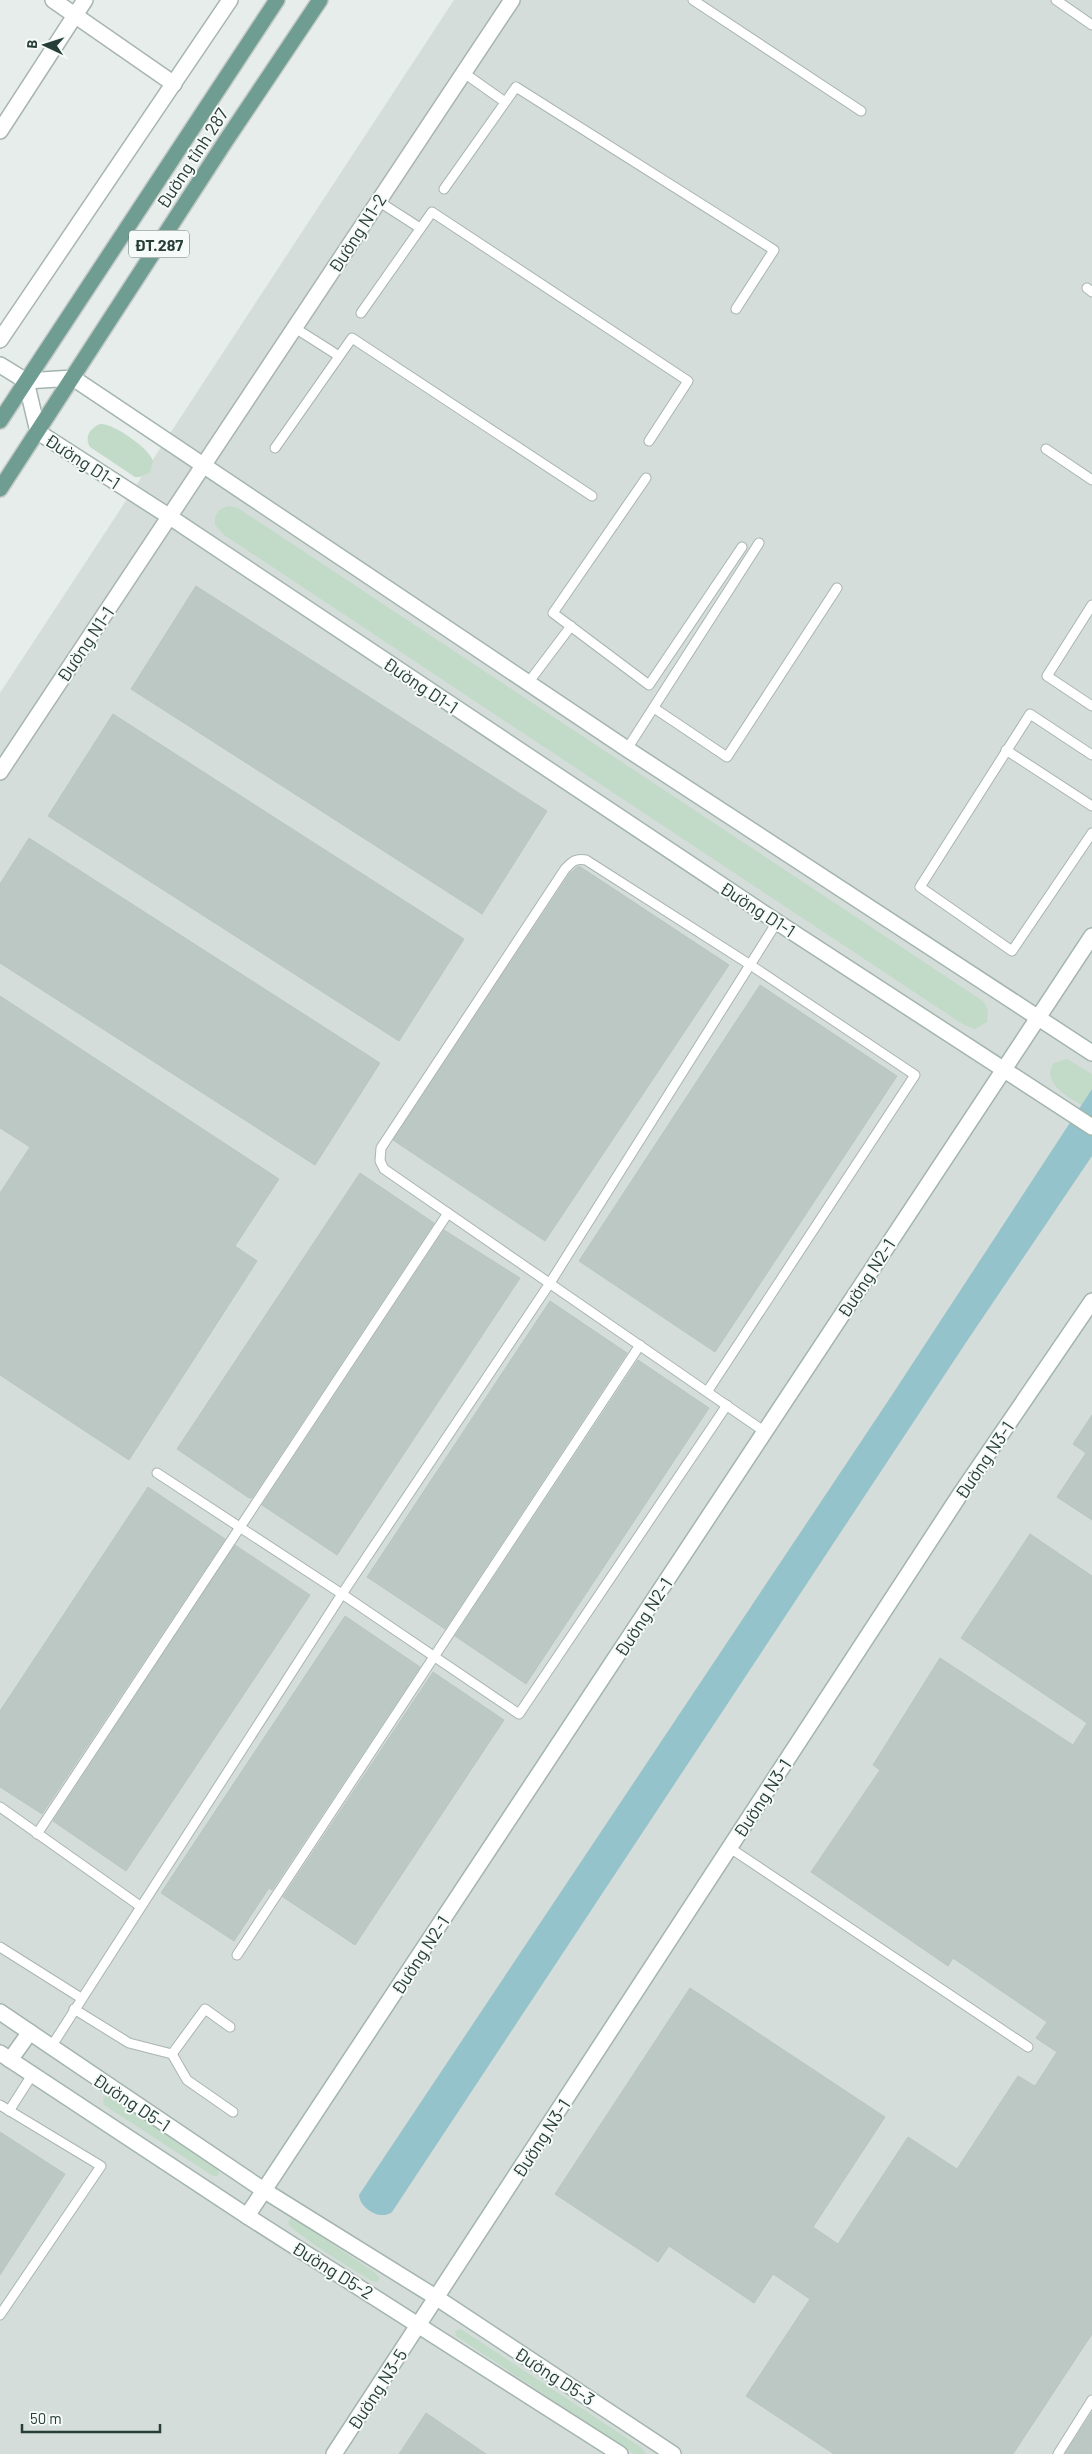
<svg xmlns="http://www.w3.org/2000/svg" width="1092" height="2454" viewBox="0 0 1092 2454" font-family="Barlow,sans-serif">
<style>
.built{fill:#d4ddd9}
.green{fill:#c2dbc9}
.water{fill:#95c3cb}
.building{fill:#bcc8c3;stroke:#b9c6c1}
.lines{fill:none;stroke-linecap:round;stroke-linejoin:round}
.lane-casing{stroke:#a9b5b1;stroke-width:11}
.street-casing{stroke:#a9b5b1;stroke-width:18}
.secondary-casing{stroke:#a3b5ae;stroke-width:18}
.primary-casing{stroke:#c3c9c7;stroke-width:18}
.lane{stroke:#fff;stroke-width:9}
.street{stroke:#fff;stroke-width:15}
.secondary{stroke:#fff;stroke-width:15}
.primary{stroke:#709d91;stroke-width:15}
.labels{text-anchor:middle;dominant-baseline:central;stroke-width:4;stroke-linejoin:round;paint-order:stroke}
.shield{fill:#f6faf8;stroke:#657671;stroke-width:1}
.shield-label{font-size:16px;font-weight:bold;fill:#273d37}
.street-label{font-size:18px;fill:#273d37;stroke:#f6faf8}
</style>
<rect width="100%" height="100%" fill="#e6edea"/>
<polygon class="built" points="454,0 1092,0 1092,2454 0,2454 0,693"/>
<g class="green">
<path d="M100 424C113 423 149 448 153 461L150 472 140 477H135L90 447C84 437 90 428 100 424Z"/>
<path d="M229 506 238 508 983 1001 988 1010 987 1022 975 1029 964 1025 224 535 215 525C214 514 218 509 229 506Z"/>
<path d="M1067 1059 1092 1074V1111C1078 1102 1038 1085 1054 1063Z"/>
<polygon points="111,2095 216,2166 219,2174 217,2176 213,2176 104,2105 103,2097"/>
<path d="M291 2218 296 2220 374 2272 380 2278 377 2282 372 2281C359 2273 291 2232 288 2223Z"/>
<polygon points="461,2329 642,2448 646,2454 634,2454 456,2336 455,2331"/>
</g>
<path class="water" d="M1092 1089V1156L967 1341 392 2212C381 2221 360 2209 359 2195L892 1395Z"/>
<g class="building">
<polygon points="196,586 547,811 482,914 131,689"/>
<polygon points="113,714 464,939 399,1041 48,816"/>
<polygon points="29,838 380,1063 315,1165 0,963 0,884"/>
<polygon points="579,866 729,965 545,1241 393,1140 570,873"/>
<polygon points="760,985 897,1076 715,1352 579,1261"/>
<polygon points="0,996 279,1179 235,1246 257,1261 129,1460 0,1375 0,1193 30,1147 0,1128"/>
<polygon points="360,1173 434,1223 252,1498 249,1498 177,1449"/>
<polygon points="444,1230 520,1278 337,1555 262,1505"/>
<polygon points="550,1301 627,1353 445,1629 367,1577"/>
<polygon points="638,1360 709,1408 526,1684 455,1636"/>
<polygon points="1092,1415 1092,1520 1057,1497 1086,1453 1073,1444"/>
<polygon points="148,1487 225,1539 42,1814 0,1787 0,1711"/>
<polygon points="1030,1534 1092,1576 1092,2334 1013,2454 834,2454 746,2396 810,2299 773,2274 754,2303 669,2246 658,2262 555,2194 690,1988 885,2117 813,2227 838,2244 908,2137 957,2169 1018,2076 1035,2086 1057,2052 1036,2038 1047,2022 953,1958 948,1966 811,1872 880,1770 873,1765 940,1658 1073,1745 1087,1723 961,1638"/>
<polygon points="235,1545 310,1595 126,1871 53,1821"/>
<polygon points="345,1616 420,1667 272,1890 269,1888 234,1941 161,1893"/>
<polygon points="433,1672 504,1720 355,1945 283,1897"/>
<polygon points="0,2132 65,2174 0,2275"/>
<polygon points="1092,2412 1092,2454 1065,2454"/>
<polygon points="426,2413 486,2454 399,2454"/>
</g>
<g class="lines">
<g class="lane-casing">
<g id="lane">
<polyline points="693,0 861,111"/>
<polyline points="1056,0 1092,25"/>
<polyline points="464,73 505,102"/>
<polyline points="444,189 516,87 774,250 736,309"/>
<polyline points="378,201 420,228"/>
<polyline points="1087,288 1092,292"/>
<polyline points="361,313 432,212 688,381 649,441"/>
<polyline points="295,328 339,356"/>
<polyline points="275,448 352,338 592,496"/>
<polyline points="1046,449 1092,480"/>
<polyline points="646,478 553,613 649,685 742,547"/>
<polyline points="1092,605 1047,676 1092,706"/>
<polyline points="528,683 571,626"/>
<polyline points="654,708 727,757 837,588"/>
<polyline points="627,749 759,543"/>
<polyline points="1006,750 1092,806"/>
<polyline points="1092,755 1030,714 920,887 1012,951 1092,833"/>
<path d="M707 1392 915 1075 752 966 586 860C575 858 572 862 565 869L381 1148 380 1161 384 1169 765 1432"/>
<polyline points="157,1473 342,1594 519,1714 727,1405"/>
<polyline points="0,1807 140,1906"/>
<polyline points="37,1834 448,1213"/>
<polyline points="730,1848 1028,2047"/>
<polyline points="0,1947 81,1998"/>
<polyline points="237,1955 640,1345"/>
<polyline points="74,2009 129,2043 172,2054 187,2080 233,2112"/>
<polyline points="51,2047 342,1594 550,1283 777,922"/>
<polyline points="172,2054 205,2009 230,2027"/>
<polyline points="0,2105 101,2166 0,2315"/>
<polyline points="9,2111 32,2075"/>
<polyline points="1058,2454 1092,2400"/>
</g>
</g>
<g class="street-casing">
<g id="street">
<polyline points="53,0 174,84"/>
<polyline points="0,131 85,0"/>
<polyline points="0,340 230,0"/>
<polyline points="0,772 512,0"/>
</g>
</g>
<g class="secondary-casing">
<g id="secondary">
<polyline points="0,365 26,381"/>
<polyline points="26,381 38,432 170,517 777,922 1092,1127"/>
<polyline points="26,381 73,378 627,749 1092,1053"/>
<polyline points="0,2012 265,2191 437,2298 673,2454"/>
<polyline points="0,2053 247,2216 620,2454"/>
<polyline points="10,2060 30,2032"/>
<polyline points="247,2216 1092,936"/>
<polyline points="334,2454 959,1496 1092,1301"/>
</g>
</g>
<g class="primary-casing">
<g id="primary">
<polyline points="0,421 277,0"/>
<polyline points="0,489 225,142 320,0"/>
</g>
</g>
<use href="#lane" class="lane"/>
<use href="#street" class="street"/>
<use href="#secondary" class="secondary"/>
<use href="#primary" class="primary"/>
</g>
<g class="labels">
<rect class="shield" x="129" y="230.5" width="60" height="27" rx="4"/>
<g class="shield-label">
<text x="159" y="244">ĐT.287</text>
</g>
<g class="street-label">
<text transform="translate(192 158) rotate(-57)">Đường tỉnh 287</text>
<text transform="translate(357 233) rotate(-57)">Đường N1-2</text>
<text transform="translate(83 461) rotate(33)">Đường D1-1</text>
<text transform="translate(85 644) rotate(-56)">Đường N1-1</text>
<text transform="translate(421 685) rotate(34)">Đường D1-1</text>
<text transform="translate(758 909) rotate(33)">Đường D1-1</text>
<text transform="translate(866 1278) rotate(-57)">Đường N2-1</text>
<text transform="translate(984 1460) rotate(-56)">Đường N3-1</text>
<text transform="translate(643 1617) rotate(-57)">Đường N2-1</text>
<text transform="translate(762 1798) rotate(-57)">Đường N3-1</text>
<text transform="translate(420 1955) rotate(-57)">Đường N2-1</text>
<text transform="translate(132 2102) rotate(34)">Đường D5-1</text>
<text transform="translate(541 2138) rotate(-57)">Đường N3-1</text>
<text transform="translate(333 2270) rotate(32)">Đường D5-2</text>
<text transform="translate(555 2376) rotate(33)">Đường D5-3</text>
<text transform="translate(377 2389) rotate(-57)">Đường N3-5</text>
</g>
</g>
<g transform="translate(45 45) rotate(274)" stroke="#f6faf8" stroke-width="4" paint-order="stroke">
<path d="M0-4L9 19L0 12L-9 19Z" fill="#273d37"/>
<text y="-8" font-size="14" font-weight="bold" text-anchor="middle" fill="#273d37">B</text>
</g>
<path d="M22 2424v8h138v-8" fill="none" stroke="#273d37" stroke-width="2.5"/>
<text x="30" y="2424" font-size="15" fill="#273d37" stroke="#f6faf8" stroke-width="4" paint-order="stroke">50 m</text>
</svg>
